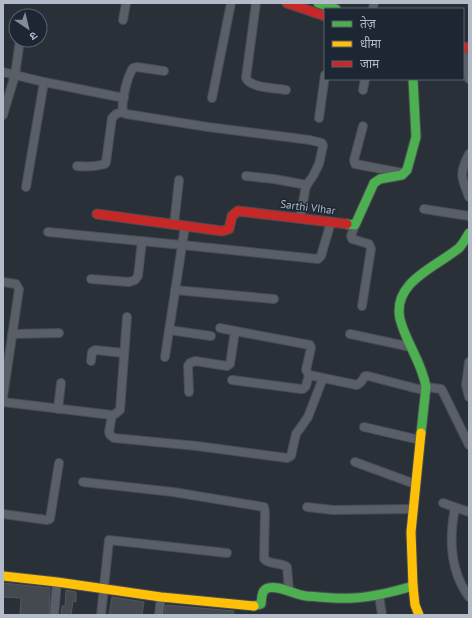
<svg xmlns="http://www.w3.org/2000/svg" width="472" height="618" viewBox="0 0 472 618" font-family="'PT Sans','Noto Sans Devanagari',sans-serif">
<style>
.building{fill:#444950;stroke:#52575f}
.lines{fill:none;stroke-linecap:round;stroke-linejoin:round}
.street-casing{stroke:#484c53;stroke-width:10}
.fast-casing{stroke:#484c53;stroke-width:11}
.slow-casing{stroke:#484c53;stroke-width:11}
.jam-casing{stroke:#484c53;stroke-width:11}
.street{stroke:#5a5e66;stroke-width:8}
.fast{stroke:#4caf50;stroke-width:9}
.slow{stroke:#ffc107;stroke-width:9}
.jam{stroke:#c62828;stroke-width:9}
.labels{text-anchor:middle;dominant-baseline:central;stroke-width:3;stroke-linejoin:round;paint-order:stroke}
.street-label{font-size:11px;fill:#b4bcc9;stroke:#1d2633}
</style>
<rect width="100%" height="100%" fill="#2a3038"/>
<g class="building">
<polygon points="3,583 50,588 49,615 20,615 21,598 3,597"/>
<polygon points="66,590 76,592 76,602 73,601 71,615 61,615 62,606 65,606"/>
<polygon points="112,597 144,602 142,615 109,615"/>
<polygon points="166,605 234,611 233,615 165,615"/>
</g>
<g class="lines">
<g class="street-casing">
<g id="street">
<path d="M256 3 246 78C250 88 275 88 286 90"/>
<polyline points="373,9 374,3"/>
<polyline points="123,20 126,3"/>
<polyline points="464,56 469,79"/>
<path d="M164 71 137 67 133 68C127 77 121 102 123 112L126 114 208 127 310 140 322 143 323 146 319 164 313 176 306 186 300 218"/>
<polyline points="3,72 44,82 124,98"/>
<polyline points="363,90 365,79"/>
<polyline points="212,98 231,3"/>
<polyline points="3,115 15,75 20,40"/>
<polyline points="319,118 325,75"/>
<polyline points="363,126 354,160 355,164 403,173"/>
<path d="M469 154C459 173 461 177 469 197"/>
<path d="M77 166C87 167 95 167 105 164L106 162 112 118 116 114 123 112"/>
<polyline points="246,176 274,179 307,185"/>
<polyline points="26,187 44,82"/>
<polyline points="424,209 469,216"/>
<polyline points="174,225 179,180"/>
<polyline points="355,225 351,236 352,239 369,244 371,249 362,306"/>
<polyline points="48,232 182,245 318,259 321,256 331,222"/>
<polyline points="91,279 129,282 135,280 138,276 142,241"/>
<polyline points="3,282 16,284 19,289 3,397"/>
<polyline points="175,290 274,299"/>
<polyline points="169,330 211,336"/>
<polyline points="235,331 310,345 311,348 306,370 309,375 357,385 361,382 365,376 368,376 426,391"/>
<polyline points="12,334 59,333"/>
<polyline points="350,334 411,347"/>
<polyline points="165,357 185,226"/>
<polyline points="91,361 92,352 95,350 124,353"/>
<polyline points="469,362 466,385 469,397"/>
<polyline points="232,380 301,389 303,389 306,386 309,375"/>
<polyline points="426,387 441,389 442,390 469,445"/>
<polyline points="189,392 188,366 190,363 195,361 227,366 230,364 235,331 220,328"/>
<polyline points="3,402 112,415 115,414 120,410 127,317"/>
<polyline points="58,409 61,383"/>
<polyline points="112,415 109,432 110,435 114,438 197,446 287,458 291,456 296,434 308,417 323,378"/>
<polyline points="364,427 420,440"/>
<polyline points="355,462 415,484"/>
<path d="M83 482 173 492 264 507 265 512 264 559C270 565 280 562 287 567L289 591"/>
<polyline points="443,503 469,512"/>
<polyline points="307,507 333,510 412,509"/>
<path d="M455 508C449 538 450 571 469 597"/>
<polyline points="3,514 47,520 50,519 59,463"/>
<polyline points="379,595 382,615"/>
<polyline points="54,615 57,582"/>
<polyline points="101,615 109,540 227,553"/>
<polyline points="159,615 161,597"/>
</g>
</g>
<g class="fast-casing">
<g id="fast">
<polyline points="318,3 336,9"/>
<polyline points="347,224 355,225 374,183 380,179 402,175 407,170 416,137 413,79"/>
<path d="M421 433 426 387C422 362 406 343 400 319 392 282 436 267 459 248 463 244 466 238 469 233"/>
<path d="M254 606 261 604C262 598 261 590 268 588 280 585 294 595 306 596 322 597 337 599 353 598 373 597 393 592 413 586"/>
</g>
</g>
<g class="slow-casing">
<g id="slow">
<polyline points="3,576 57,582 161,597 254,606"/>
<polyline points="419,615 415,605 413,586 411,532 421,433"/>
</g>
</g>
<g class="jam-casing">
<g id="jam">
<polyline points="287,3 325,16"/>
<polyline points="463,47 469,48"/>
<polyline points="97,214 222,231 229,229 232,216 238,211 347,224"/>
</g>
</g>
<use href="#street" class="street"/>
<use href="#fast" class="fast"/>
<use href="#slow" class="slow"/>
<use href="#jam" class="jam"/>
</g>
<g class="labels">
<g class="street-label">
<text transform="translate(308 207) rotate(7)">Sarthi VIhar</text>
</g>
</g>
<rect width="472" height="618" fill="none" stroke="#b4bcc9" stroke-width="8"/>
<rect x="324" y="8" width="140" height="72" fill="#1d2633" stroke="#59626f"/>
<rect x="332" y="21" width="20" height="6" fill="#4caf50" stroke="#59626f"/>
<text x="360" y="28" font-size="12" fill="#b4bcc9">तेज़</text>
<rect x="332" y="41" width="20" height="6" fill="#ffc107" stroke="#59626f"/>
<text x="360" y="48" font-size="12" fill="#b4bcc9">धीमा</text>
<rect x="332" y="61" width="20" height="6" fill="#c62828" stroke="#59626f"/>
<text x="360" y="68" font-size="12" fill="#b4bcc9">जाम</text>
<g transform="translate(28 28) rotate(145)"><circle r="19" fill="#1d2633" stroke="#59626f"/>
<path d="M0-3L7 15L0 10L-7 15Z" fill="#848b96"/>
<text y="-6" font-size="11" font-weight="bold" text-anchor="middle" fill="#b4bcc9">उ</text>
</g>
</svg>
